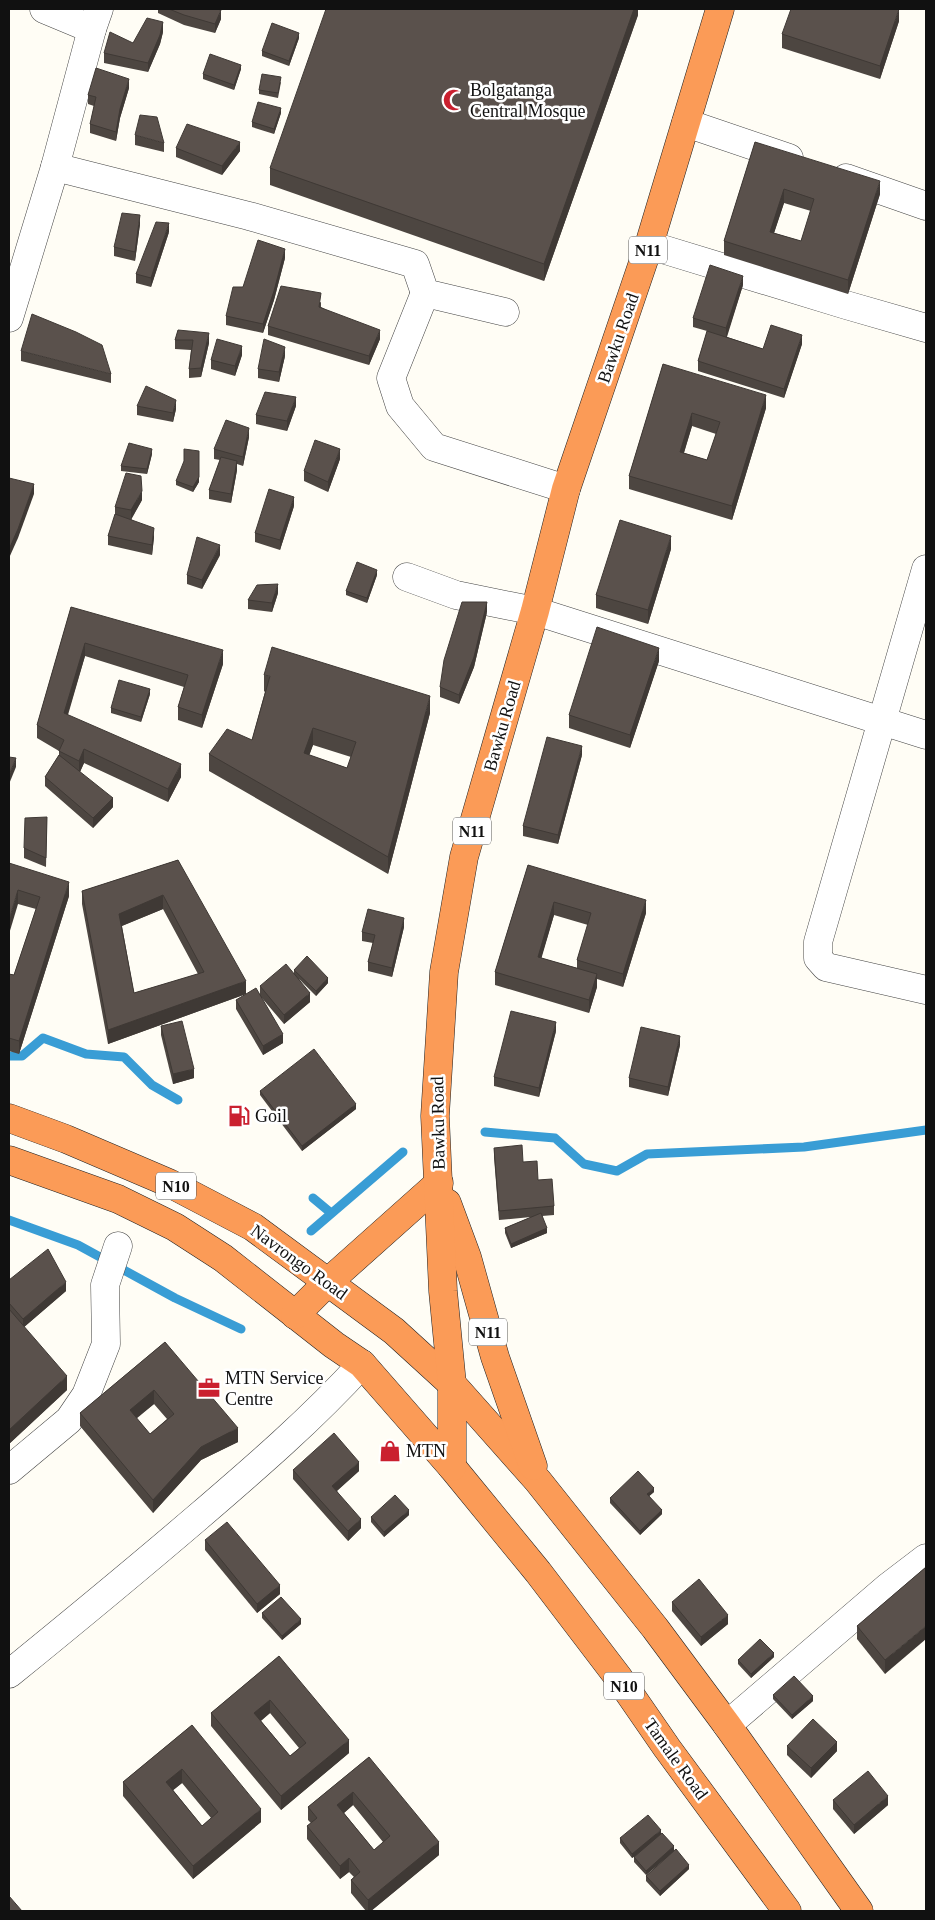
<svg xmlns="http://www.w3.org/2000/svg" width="935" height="1920" viewBox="0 0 935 1920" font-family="Georgia,serif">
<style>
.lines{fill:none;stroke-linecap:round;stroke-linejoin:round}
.stream{stroke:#399dd5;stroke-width:9}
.minor-casing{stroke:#444;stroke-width:29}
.highway-casing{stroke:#222;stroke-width:29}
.minor{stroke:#fff;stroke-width:28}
.highway{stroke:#fb9b57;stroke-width:28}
.wall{fill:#4d4641;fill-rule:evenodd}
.shaded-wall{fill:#3f3935}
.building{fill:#5a514c;stroke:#3f3935;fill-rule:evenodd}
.labels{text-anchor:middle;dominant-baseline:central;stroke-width:5;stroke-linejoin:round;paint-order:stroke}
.shield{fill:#fff;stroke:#585858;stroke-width:1}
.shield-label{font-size:16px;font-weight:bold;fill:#111}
.poi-label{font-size:18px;fill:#111;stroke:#fff;text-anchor:start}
.street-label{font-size:18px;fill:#111;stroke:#fff}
</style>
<rect width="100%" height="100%" fill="#fffdf5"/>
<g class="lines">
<g class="stream">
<polyline points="9,1056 22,1056 43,1038 86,1054 124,1057 152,1085 178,1100"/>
<polyline points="485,1132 555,1138 584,1164 617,1171 647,1154 804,1147 926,1130"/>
<polyline points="313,1198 331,1213"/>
<polyline points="9,1220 78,1245 175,1298 241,1329"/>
<polyline points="311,1231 403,1152"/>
</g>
<g class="minor-casing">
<g id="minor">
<polyline points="44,9 92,29"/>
<polyline points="686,123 789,158"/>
<polyline points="55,167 249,216 415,264 425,293 505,312"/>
<polyline points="846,178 926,206"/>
<polyline points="649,245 846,305 926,328"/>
<polyline points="425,293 391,378 400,406 434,447 566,489"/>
<polyline points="9,318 55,167 92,29 99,9"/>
<polyline points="926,569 818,942 818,958 826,967 926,990"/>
<polyline points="407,577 456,595 535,611 926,735"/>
<polyline points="9,1470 69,1420 86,1395 106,1344 105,1285 118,1246"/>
<path d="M9 1674C73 1622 136 1570 198 1517 255 1468 312 1419 362 1364"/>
<polyline points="727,1725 888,1587 926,1558"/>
</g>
</g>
<g class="highway-casing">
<g id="highway">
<polyline points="9,1118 66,1139 169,1183 253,1227 394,1331 452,1384 538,1481 655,1628 727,1725 859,1911"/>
<polyline points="9,1160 118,1199 175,1227 223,1258 334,1345 362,1364 452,1467 538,1572 618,1677 667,1748 787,1911"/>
<polyline points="447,1203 467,1257 495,1357 533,1466"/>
<polyline points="295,1315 328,1282 439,1183"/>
<polyline points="452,1467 452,1384 443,1291 435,1116 444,972 464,857 535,611 566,489 649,245 720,9"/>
</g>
</g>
<use href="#minor" class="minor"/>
<use href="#highway" class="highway"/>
</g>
<g class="wall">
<polygon points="158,9 216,9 221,19 215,33 184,25 158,13"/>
<polygon points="638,9 638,15 544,281 270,185 270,168"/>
<polygon points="899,21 880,79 782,48 782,34"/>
<polygon points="163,32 160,44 148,72 104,63 104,53"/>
<polygon points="299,38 289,66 262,56 262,51"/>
<polygon points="241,69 234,90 203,79 203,74"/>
<polygon points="281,82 278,98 259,94 259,90"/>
<polygon points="129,88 120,118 116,141 90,133 90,124 94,106 88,104 88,95"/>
<polygon points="281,113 274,134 252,127 252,122"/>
<polygon points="135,135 164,143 164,152 135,145"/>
<path d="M755 142 880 194 848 294 724 255V241ZM784 203 811 211 801 241 774 233Z"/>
<polygon points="176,148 240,151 222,175 176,157"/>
<polygon points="140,224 135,261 114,256 114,247"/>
<polygon points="169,232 151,287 136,283 136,274"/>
<polygon points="285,258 274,300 263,333 226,325 226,316 243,287"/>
<polygon points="743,285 727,337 763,349 802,344 784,398 698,371 698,361 707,331 693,327 693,318"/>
<polygon points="321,302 321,307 380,339 369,365 268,335 268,326"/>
<polygon points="178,330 209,343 201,377 189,378 189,369 191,350 175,349 175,340"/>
<polygon points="21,351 111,374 111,383 21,361"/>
<polygon points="242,355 235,376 211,369 211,360"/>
<polygon points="285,356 279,382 258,378 258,369"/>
<path d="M663 364 766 408 732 520 629 489V476ZM692 426 716 434 707 460 684 453Z"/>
<polygon points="137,406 176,409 173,422 137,415"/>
<polygon points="296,406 287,431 256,424 256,415"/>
<polygon points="249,437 243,466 237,464 237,470 231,503 209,499 209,490 220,460 214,459 214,449"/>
<polygon points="152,454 147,474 121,471 121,466"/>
<polygon points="340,459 328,492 304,481 304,471"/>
<polygon points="176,481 199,482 193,492 176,485"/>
<polygon points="142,500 131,519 154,537 152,555 108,545 108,536 115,515 115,507"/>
<polygon points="294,506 280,550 255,542 255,533"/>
<polygon points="671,549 648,624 596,608 596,595"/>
<polygon points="220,555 202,589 187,584 187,575"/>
<polygon points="377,575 367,603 346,595 346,591"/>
<polygon points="278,593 272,612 248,609 248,600"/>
<polygon points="71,607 223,664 202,728 178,720 178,707 184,687 85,656 68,715 181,777 168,802 84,763 80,772 113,807 93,828 45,786 45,777 59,755 59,751 37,738 37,725"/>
<polygon points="487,612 474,667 459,704 440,697 440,687"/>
<polygon points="659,661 630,748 569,728 569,715"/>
<path d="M264 675 430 713 388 874 209 771V754L252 740 265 692 264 691ZM313 745 351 757 347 768 309 755Z"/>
<polygon points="150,694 141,722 111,713 111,708"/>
<polygon points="582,755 558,844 523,836 523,826"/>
<polygon points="47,817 46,867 24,858 24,848"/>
<path d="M178 860 246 994 108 1044 82 904V891ZM163 909 198 974 134 993 122 926Z"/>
<polygon points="9,863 69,896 19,1054 9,1051 9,974 14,975 36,909 18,904"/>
<path d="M528 865 646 913 623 987 597 979V987L589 1013 495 985V972ZM554 915 588 925 577 960V968L541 958Z"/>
<polygon points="404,927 392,977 368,971 368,962 373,943 362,941 362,932"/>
<polygon points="294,970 328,983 316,996 299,979 310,1002 284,1024 261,997 283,1043 263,1055 236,1009 236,1000 260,994 260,986 294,973"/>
<polygon points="161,1026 194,1078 173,1084 161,1035"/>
<polygon points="556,1031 539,1097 494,1086 494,1077"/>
<polygon points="680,1045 668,1096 629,1087 629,1078"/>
<polygon points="260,1091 356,1109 302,1151 260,1095"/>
<polygon points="494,1148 523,1162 538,1180 554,1206 554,1215 542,1216 547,1233 511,1248 505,1233 505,1228 531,1217 499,1220 494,1157"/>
<polygon points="9,1280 66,1291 24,1327 67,1390 9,1444"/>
<path d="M165 1342 238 1442 201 1460 153 1513 80 1426V1413ZM154 1404 167 1419 150 1434 136 1418Z"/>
<polygon points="293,1470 359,1471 337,1491 361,1528 348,1541 293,1479"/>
<polygon points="654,1492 649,1496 662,1514 640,1535 610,1503 610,1498"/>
<polygon points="409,1515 384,1537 371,1522 371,1517"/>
<polygon points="205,1540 280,1594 257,1613 205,1550"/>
<polygon points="926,1567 885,1674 857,1639 857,1626"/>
<polygon points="672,1602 728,1624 701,1646 672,1611"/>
<polygon points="262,1613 301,1624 282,1640 262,1618"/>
<path d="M279 1656 349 1753 281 1810 211 1726V1713ZM270 1713 299 1748 290 1756 261 1721Z"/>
<polygon points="774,1657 751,1678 738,1664 738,1660"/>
<polygon points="773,1695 813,1701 792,1719 773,1699"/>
<path d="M192 1725 261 1822 193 1879 123 1796V1782ZM182 1783 211 1818 202 1826 173 1790Z"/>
<polygon points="787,1746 837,1751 811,1778 787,1755"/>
<path d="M369 1757 439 1855 371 1911H366L351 1893V1880L354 1877 349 1872 340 1879 307 1839V1826L311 1823 308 1820V1807ZM353 1805 383 1842 374 1850 344 1813Z"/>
<polygon points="833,1800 888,1805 854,1834 833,1809"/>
<polygon points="661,1834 689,1869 660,1896 646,1881 646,1876 667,1857 646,1875 634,1862 634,1857 637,1855 632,1858 620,1843 620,1838"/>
</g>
<g class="shaded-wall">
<polygon points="634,9 638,9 638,15 544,281 544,264"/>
<polygon points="899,9 899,21 880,79 880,66"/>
<polygon points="221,10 221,19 215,33 215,24"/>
<polygon points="163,22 163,32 160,44 148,72 148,63"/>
<polygon points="299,33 299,38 289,66 289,61"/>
<polygon points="241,65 241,69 234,90 234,85"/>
<polygon points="129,79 129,88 120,118 116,141 116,132 120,109"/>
<polygon points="281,108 281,113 274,134 274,129"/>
<polygon points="240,142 240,151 222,175 222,166"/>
<polygon points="880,181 880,194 848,294 848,280"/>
<polygon points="784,189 784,203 770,245 770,232"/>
<polygon points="140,215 140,224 135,261 135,252"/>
<polygon points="169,223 169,232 151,287 151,278"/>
<polygon points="285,249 285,258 274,300 263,333 263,324"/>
<polygon points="743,276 743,285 726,338 726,328"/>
<polygon points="380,330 380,339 369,365 369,356"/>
<polygon points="209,333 209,343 201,377 201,368"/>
<polygon points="802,335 802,344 784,398 784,389"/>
<polygon points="242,346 242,355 235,376 235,366"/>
<polygon points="285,347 285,356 279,382 279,372"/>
<polygon points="766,395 766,408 732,520 732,506"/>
<polygon points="296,397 296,406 287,431 287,421"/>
<polygon points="176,400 176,409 173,422 173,413"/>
<polygon points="692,413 692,426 680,465 680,452"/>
<polygon points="249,428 249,437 243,466 243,457"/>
<polygon points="152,449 152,454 147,474 147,469"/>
<polygon points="340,449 340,459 328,492 328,482"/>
<polygon points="199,451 199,482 193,492 193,487"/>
<polygon points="237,461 237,470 231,503 231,494"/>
<polygon points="34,484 34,494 18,538 9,558 9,549"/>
<polygon points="142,491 142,500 131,520 131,510"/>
<polygon points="294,497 294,506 280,550 280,540"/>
<polygon points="154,528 154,537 152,555 152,545"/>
<polygon points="671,536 671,549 648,624 648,610"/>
<polygon points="220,545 220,555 202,589 202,580"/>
<polygon points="377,570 377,575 367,603 367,598"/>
<polygon points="278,584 278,593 272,612 272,603"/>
<polygon points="487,602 487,612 474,667 459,704 459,695"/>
<polygon points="85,643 85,656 64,726 64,713"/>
<polygon points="659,648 659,661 630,748 630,735"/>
<polygon points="223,650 223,664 202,728 202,715"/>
<polygon points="150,689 150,694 141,722 141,717"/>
<polygon points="430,696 430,713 388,874 388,857"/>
<polygon points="313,728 313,745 304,770 304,753"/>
<polygon points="582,746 582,755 558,844 558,835"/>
<polygon points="84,749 84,763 79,774 79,761"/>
<polygon points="16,758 16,767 9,784 9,775"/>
<polygon points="181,764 181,777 168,802 168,789"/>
<polygon points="113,798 113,807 93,828 93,818"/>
<polygon points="69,882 69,896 19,1054 19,1041"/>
<polygon points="18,890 18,904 9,934 9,920"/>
<polygon points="163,895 163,909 119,927 119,914"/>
<polygon points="646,900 646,913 623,987 623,974"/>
<polygon points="554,902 554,915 538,970 538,957"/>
<polygon points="404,918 404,927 392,977 392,968"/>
<polygon points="597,974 597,987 589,1013 589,1000"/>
<polygon points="328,978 328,983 316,996 316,991"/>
<polygon points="246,981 246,994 108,1044 108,1030"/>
<polygon points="310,993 310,1002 284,1024 284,1015"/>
<polygon points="556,1022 556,1031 539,1097 539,1088"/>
<polygon points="283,1034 283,1043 263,1055 263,1046"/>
<polygon points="680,1036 680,1045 668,1096 668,1087"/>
<polygon points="194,1069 194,1078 173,1084 173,1074"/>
<polygon points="356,1104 356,1109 302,1151 302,1146"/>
<polygon points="547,1228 547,1233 511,1248 511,1244"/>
<polygon points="66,1282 66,1291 23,1328 23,1319"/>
<polygon points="67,1376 67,1390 9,1444 9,1430"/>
<polygon points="154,1390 154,1404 130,1424 130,1410"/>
<polygon points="238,1428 238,1442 201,1460 153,1513 153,1500 201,1447"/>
<polygon points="359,1462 359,1471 332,1495 332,1486"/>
<polygon points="654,1488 654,1492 647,1498 647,1494"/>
<polygon points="409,1510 409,1515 384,1537 384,1532"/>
<polygon points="662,1510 662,1514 640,1535 640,1531"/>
<polygon points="361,1519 361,1528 348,1541 348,1531"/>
<polygon points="280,1585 280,1594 257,1613 257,1604"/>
<polygon points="728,1615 728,1624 701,1646 701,1637"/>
<polygon points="301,1619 301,1624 282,1640 282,1636"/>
<polygon points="926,1626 926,1639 885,1674 885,1660"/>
<polygon points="774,1653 774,1657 751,1678 751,1674"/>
<polygon points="813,1696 813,1701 792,1719 792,1715"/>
<polygon points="270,1700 270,1713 254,1726 254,1713"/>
<polygon points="349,1740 349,1753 281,1810 281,1796"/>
<polygon points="837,1742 837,1751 811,1778 811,1768"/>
<polygon points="182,1769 182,1783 166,1796 166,1782"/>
<polygon points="353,1792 353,1805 337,1819 337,1805"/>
<polygon points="888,1796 888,1805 854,1834 854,1825"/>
<polygon points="261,1809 261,1822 193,1879 193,1866"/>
<polygon points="661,1830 661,1835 632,1858 632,1854"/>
<polygon points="439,1842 439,1855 371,1911 368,1911 368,1900"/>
<polygon points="674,1846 674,1851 646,1875 646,1871"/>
<polygon points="349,1858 349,1872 340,1879 340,1866"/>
<polygon points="689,1865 689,1869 660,1896 660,1891"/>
</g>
<g class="building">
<polygon points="169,9 216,9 221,10 215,24 184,15"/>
<polygon points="326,9 634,9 544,264 270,168"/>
<polygon points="791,9 899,9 880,66 782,34"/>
<polygon points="147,18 163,22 160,35 148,63 104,53 110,32 133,43"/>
<polygon points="272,23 299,33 289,61 262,51"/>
<polygon points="210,54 241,65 234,85 203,74"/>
<polygon points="96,68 129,79 120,109 116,132 90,124 96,97 88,95"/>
<polygon points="262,74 281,77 278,93 259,90"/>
<polygon points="258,102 281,108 274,129 252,122"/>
<polygon points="140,115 157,117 164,143 135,135"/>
<polygon points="187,124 240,142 222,166 176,148"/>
<path d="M755 142 880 181 848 280 724 241ZM784 189 814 199 801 241 770 232Z"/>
<polygon points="122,213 140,215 135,252 114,247"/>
<polygon points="156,222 169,223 151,278 136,274"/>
<polygon points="258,240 285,249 274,291 263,324 226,316 233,287 243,287"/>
<polygon points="710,265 743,276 726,328 693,318"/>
<polygon points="281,286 321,293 319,307 380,330 369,356 268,326"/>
<polygon points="32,314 76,332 102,345 111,374 21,351"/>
<polygon points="771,325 802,335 784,389 698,361 707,331 763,349"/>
<polygon points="178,330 209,333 201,368 189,369 193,340 175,340"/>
<polygon points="217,339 242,346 235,366 211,360"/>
<polygon points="264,339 285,347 279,372 258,369"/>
<path d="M663 364 766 395 732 506 629 476ZM692 413 720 422 707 460 680 452Z"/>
<polygon points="146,386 176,400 173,413 137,406"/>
<polygon points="265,392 296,397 287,421 256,415"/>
<polygon points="226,420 249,428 243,457 214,449"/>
<polygon points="315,440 340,449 328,482 304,471"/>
<polygon points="129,443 152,449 147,469 121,466"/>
<polygon points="184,449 199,451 199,477 193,487 176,481 184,461"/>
<polygon points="221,457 237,461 231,494 209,490"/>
<polygon points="126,473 141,476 142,491 131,510 115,507"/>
<polygon points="9,478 34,484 18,529 9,549"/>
<polygon points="269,489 294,497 280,540 255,533"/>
<polygon points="115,514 154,528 152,545 108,536"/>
<polygon points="620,520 671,536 648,610 596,595"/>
<polygon points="197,537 220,545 202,580 187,575"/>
<polygon points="357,562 377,570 367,598 346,591"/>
<polygon points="278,584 272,603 248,600 257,585"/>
<polygon points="462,602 487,602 474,657 459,695 440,687 444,660"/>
<polygon points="71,607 223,650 202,715 178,707 188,675 85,643 64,713 181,764 168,789 84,749 79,761 59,751 64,740 37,725"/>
<polygon points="597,627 659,648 630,735 569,715"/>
<path d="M272 647 430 696 388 857 209 754 227 729 252 740 270 676 264 675ZM313 728 356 742 347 768 304 753Z"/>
<polygon points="119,680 150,689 141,717 111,708"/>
<polygon points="547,737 582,746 558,835 523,826"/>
<polygon points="59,755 113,798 93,818 45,777"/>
<polygon points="9,757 16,758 9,775"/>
<polygon points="47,817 46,858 24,848 25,818"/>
<path d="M178 860 246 981 108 1030 82 891ZM163 895 204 972 134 993 119 914Z"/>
<polygon points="9,863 69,882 19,1041 9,1038 9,974 14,975 40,897 18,890 9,920"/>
<polygon points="528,865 646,900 623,974 577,960 591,913 554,902 538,957 597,974 589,1000 495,972"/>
<polygon points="368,909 404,918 392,968 368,962 375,935 362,932"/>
<polygon points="307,956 328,978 316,991 294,970"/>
<polygon points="286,964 310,993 284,1015 260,986"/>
<polygon points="256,988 283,1034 263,1046 236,1000"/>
<polygon points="511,1011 556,1022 539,1088 494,1077"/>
<polygon points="182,1021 194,1069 173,1074 161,1026"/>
<polygon points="641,1027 680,1036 668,1087 629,1078"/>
<polygon points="314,1049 356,1104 302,1146 260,1091"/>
<polygon points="522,1145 523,1162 537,1161 538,1180 552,1179 554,1206 499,1211 494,1148"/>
<polygon points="541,1213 547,1228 511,1244 505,1228"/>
<polygon points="48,1249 66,1282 23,1319 9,1303 9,1280"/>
<polygon points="9,1309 67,1376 9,1430"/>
<path d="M165 1342 238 1428 201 1447 153 1500 80 1413ZM154 1390 174 1414 150 1434 130 1410Z"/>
<polygon points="334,1433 359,1462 332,1486 361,1519 348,1531 293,1470"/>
<polygon points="638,1471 654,1488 647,1494 662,1510 640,1531 610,1498"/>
<polygon points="395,1495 409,1510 384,1532 371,1517"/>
<polygon points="227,1522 280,1585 257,1604 205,1540"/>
<polygon points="926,1567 926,1626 885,1660 857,1626"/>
<polygon points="699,1579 728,1615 701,1637 672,1602"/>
<polygon points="281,1597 301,1619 282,1636 262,1613"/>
<polygon points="760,1639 774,1653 751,1674 738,1660"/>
<path d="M279 1656 349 1740 281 1796 211 1713ZM270 1700 306 1743 290 1756 254 1713Z"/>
<polygon points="794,1676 813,1696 792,1715 773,1695"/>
<polygon points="813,1719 837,1742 811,1768 787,1746"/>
<path d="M192 1725 261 1809 193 1866 123 1782ZM182 1769 218 1812 202 1826 166 1782Z"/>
<path d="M369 1757 439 1842 368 1900 351 1880 360 1872 349 1858 340 1866 307 1826 317 1818 308 1807ZM353 1792 390 1836 374 1850 337 1805Z"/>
<polygon points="868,1771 888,1796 854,1825 833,1800"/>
<polygon points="648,1815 661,1830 632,1854 620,1838"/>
<polygon points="662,1833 674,1846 646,1871 634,1857"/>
<polygon points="676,1849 689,1865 660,1891 646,1876"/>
<polygon points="9,1896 22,1911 9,1911"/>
</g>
<defs>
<g id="mosque-bare" transform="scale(1.725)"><path d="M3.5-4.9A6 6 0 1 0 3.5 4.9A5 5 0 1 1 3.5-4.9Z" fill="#ca202f" stroke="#fff" stroke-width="2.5" paint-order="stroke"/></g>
<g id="fuel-bare" transform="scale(1.725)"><path d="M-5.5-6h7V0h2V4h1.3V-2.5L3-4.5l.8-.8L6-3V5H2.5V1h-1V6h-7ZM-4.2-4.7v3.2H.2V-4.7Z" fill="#ca202f" stroke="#fff" stroke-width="2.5" paint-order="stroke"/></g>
<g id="office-bare" transform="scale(1.725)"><path d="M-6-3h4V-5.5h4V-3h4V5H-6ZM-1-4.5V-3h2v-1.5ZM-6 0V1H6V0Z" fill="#ca202f" stroke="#fff" stroke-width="2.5" paint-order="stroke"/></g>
<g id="shop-bare" transform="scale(1.725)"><path d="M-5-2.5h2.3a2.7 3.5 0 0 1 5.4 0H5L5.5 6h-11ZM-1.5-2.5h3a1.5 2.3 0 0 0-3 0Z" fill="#ca202f" stroke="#fff" stroke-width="2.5" paint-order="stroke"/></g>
</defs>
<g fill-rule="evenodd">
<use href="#mosque-bare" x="454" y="100"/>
<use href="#fuel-bare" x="239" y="1116"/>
<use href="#office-bare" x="209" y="1388"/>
<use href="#shop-bare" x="390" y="1451"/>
</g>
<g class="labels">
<g class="shield">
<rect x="629" y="236.5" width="38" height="27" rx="4"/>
<rect x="453" y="817.5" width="38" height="27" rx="4"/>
<rect x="156" y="1172.5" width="40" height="27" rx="4"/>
<rect x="469" y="1318.5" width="38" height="27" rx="4"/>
<rect x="604" y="1672.5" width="40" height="27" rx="4"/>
</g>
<g class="shield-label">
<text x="648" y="250">N11</text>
<text x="472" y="831">N11</text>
<text x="176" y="1186">N10</text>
<text x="488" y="1332">N11</text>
<text x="624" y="1686">N10</text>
</g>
<g class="poi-label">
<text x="470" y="90">Bolgatanga<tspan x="470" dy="21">Central Mosque</tspan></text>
<text x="255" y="1116">Goil</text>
<text x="225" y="1378">MTN Service<tspan x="225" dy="21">Centre</tspan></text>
<text x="406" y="1451">MTN</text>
</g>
<g class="street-label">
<text transform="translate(618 338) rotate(-71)">Bawku Road</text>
<text transform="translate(502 726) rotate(-74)">Bawku Road</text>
<text transform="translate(438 1123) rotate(-91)">Bawku Road</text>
<text transform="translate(299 1262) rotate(36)">Navrongo Road</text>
<text transform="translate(676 1759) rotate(54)">Tamale Road</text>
</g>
</g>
<rect width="935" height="1920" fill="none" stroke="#111111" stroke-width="20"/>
</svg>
